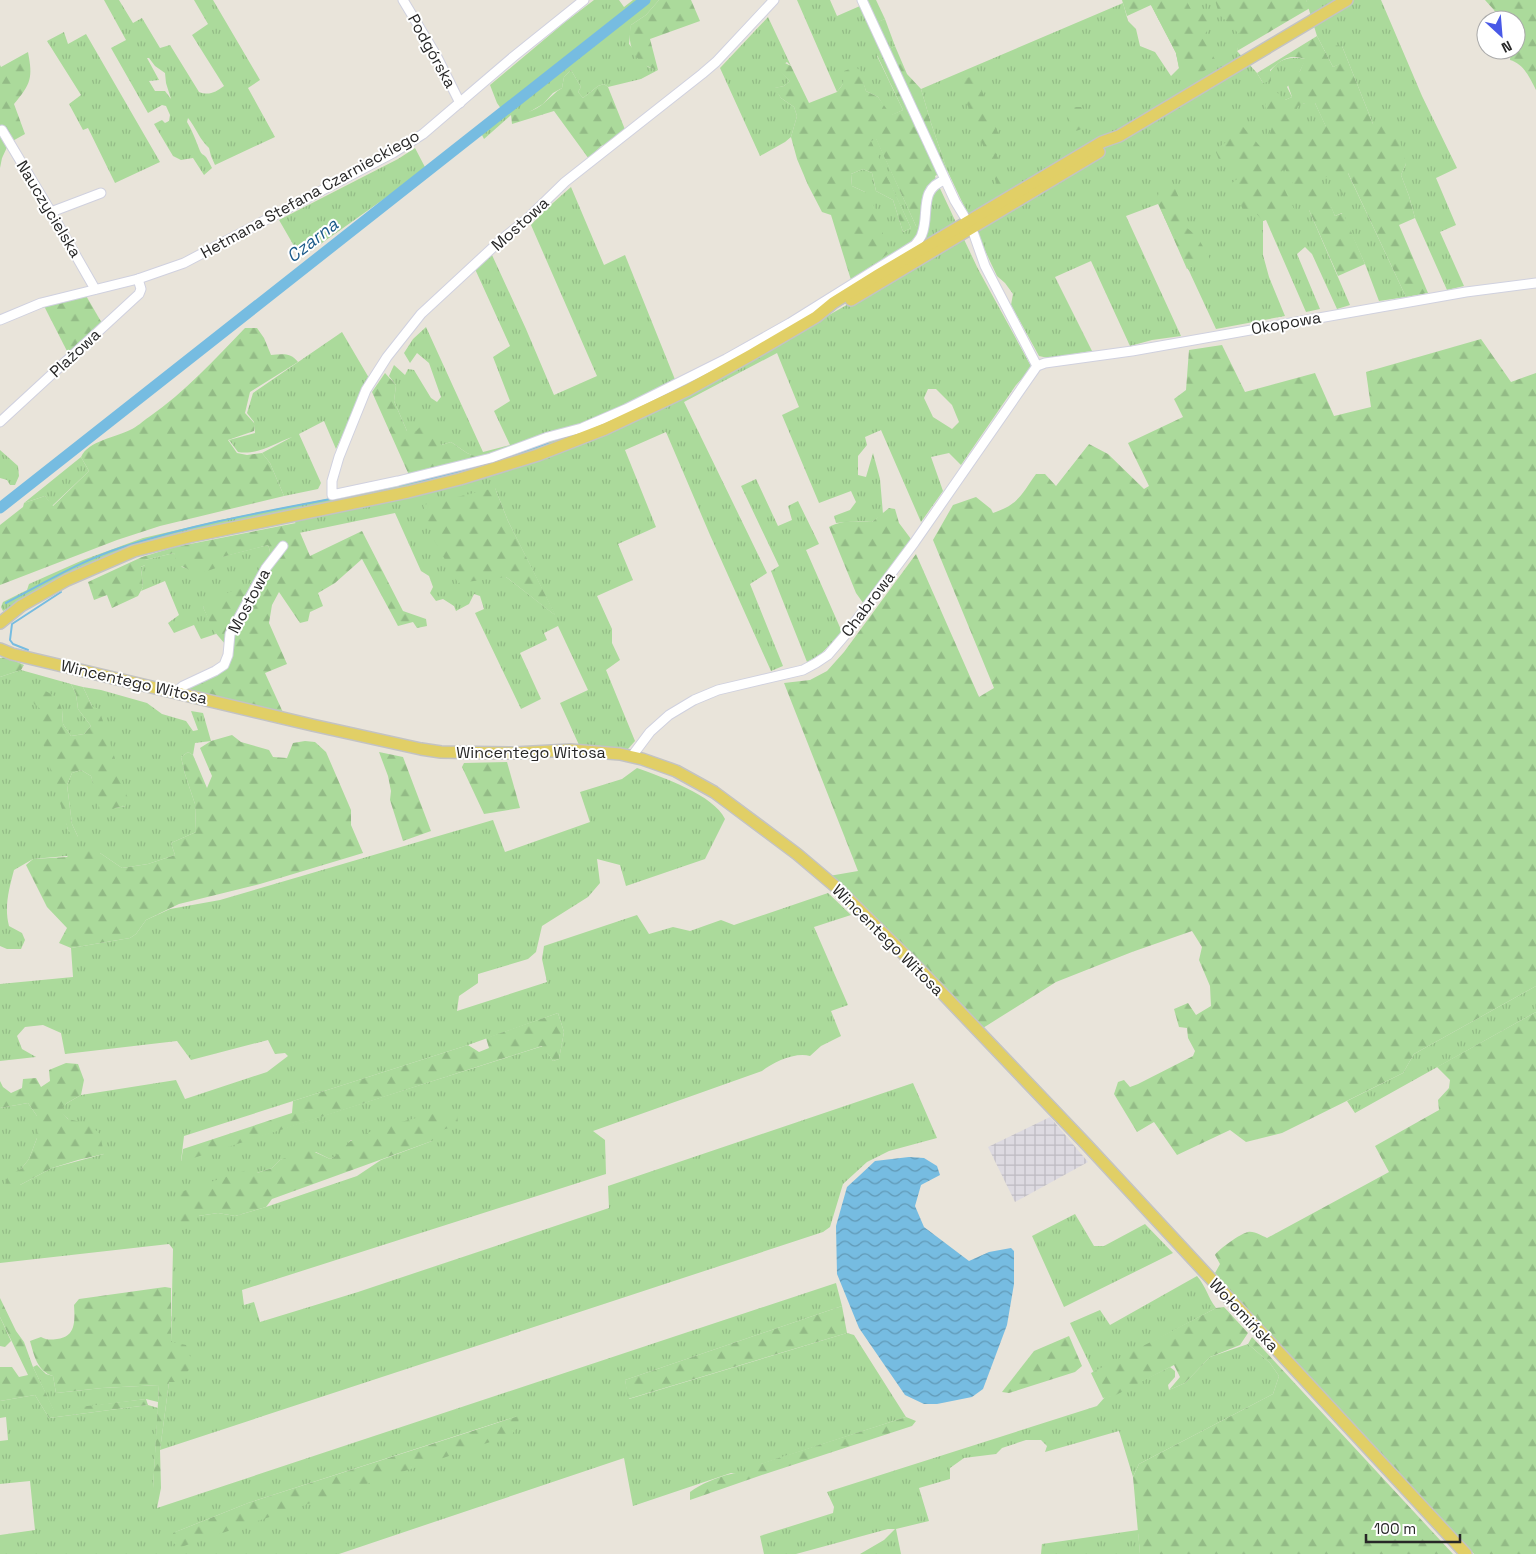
<svg xmlns="http://www.w3.org/2000/svg" width="1536" height="1554" viewBox="0 0 1536 1554" font-family="'Space Grotesk',sans-serif">
<style>
.industrial{fill:url(#industrial-grid)}
.grass{fill:url(#grass-tufts);fill-rule:evenodd}
.forest{fill:url(#forest-firs);fill-rule:evenodd}
.water{fill:url(#water-waves)}
.lines{fill:none;stroke-linecap:round;stroke-linejoin:round}
.stream{stroke:#76bce1;stroke-width:2}
.river{stroke:#76bce1;stroke-width:11}
.minor-casing{stroke:#d0d1df;stroke-width:11}
.major-casing{stroke:#c3c3c3;stroke-width:14}
.minor{stroke:#fff;stroke-width:9}
.major{stroke:#e1cf66;stroke-width:11}
.labels{text-anchor:middle;dominant-baseline:central;stroke-width:4;stroke-linejoin:round;paint-order:stroke}
.street-label{font-size:16px;fill:#272727;stroke:#fff}
.water-label{font-size:18px;font-style:italic;fill:#1a5989;stroke:#fff}
</style>
<defs>
<pattern id="industrial-grid" width="8" height="8" patternUnits="userSpaceOnUse" patternTransform="scale(1.25)"><rect width="8" height="8" fill="#dddae1"/><path d="M0 4h8M4 0v8" fill="none" stroke="#bebbc1"/></pattern>
<pattern id="grass-tufts" width="24" height="20" patternUnits="userSpaceOnUse" patternTransform="scale(1.25)"><rect width="24" height="20" fill="#abda9b"/><path d="M3 7l-1-3M5 7V3M7 7l1-3M15 17l-1-3M17 17v-4M19 17l1-3" fill="none" stroke="#93bb86"/></pattern>
<pattern id="forest-firs" width="22" height="20" patternUnits="userSpaceOnUse" patternTransform="scale(1.25)"><rect width="22" height="20" fill="#abda9b"/><path d="M5 1l3.5 6h-7zM16 11l3.5 6h-7z" fill="#93bb86"/></pattern>
<pattern id="water-waves" width="16" height="10" patternUnits="userSpaceOnUse" patternTransform="scale(1.25)"><rect width="16" height="10" fill="#76bce1"/><path d="M0 5q4-4 8 0t8 0" fill="none" stroke="#6199b6"/></pattern>
</defs>
<rect width="100%" height="100%" fill="#e9e4da"/>
<polygon class="industrial" points="1050,1117 1088,1162 1015,1202 988,1147"/>
<g class="grass">
<path d="M104 0H119L133 23 142 18 160 48 170 45 199 92C209 96 216 92 224 86L192 35 208 24 194 0H213L260 80 248 88 275 137 215 165 211 156 209 148C200 140 196 128 188 118L187 122C193 132 196 141 200 151 202 155 203 154 206 157 208 160 210 164 212 168L204 175 193 158 181 160 173 156 154 124 162 120 165 123 169 121 170 115 166 106 162 105 148 113 111 48 126 40ZM147 58H149L155 66 165 73 166 83 171 99 165 91H155L149 81 159 80Z"/>
<polygon points="594,0 619,0 624,7 633,0 659,0 646,15 631,25 629,44 648,67 658,70 641,79 608,87 604,84 598,86 583,98 578,92 581,87 571,70 564,77 562,88 553,93 543,104 524,115 511,115 484,139 480,131 630,15 628,12 502,110 497,103 490,85 564,23"/>
<polygon points="797,0 830,0 837,16 860,6 870,25 885,19 895,46 877,56 903,110 890,116 878,97 866,91 863,82 843,84 837,92"/>
<path d="M1161 0H1251L1237 51 1257 73 1263 83C1273 64 1283 54 1306 59L1300 71 1287 87 1292 97 1285 100 1293 117 1298 105 1305 103H1315L1406 297 1379 301 1365 264 1342 213 1335 216 1328 200 1309 210 1350 305 1337 309 1312 254 1305 247 1297 254 1320 309 1306 312 1266 220 1263 221V255L1269 277 1285 316 1216 329 1158 204 1126 216 1181 336 1152 340 1130 346 1091 261 1055 277 1092 351 1048 358 1039 356 1011 305 1013 294 1005 283 997 276 947 170 931 123 921 89 1123 3 1128 21 1136 29 1140 46 1155 52 1171 76 1179 68 1176 53 1151 5Z"/>
<polygon points="1306,0 1381,0 1422,96 1457,168 1436,178 1456,225 1440,232 1464,286 1447,290 1415,218 1409,196 1401,175 1406,164 1373,124 1342,46 1340,64 1333,67 1317,36"/>
<polygon points="768,17 791,66 787,62 778,68 790,81 784,86 775,88 781,98 794,107 797,116 791,137 785,142 760,156 720,68"/>
<polygon points="64,32 68,44 86,34 160,162 115,183 88,128 83,130 69,104 81,95 47,41"/>
<path d="M876 138 916 226 919 227 926 192 936 180 978 269 1032 368 1016 385 961 465 949 453 931 457 943 491 921 522 881 430 865 437 867 445 858 456V475L866 477 873 453 880 479 883 514 872 522 858 521 836 523 834 516 850 510 856 502 851 491 819 503 782 415 799 407 777 353 684 402 767 573 750 584 783 666 771 671 710 535 666 432 625 450 656 527 618 544 633 580 597 596 612 629V643L620 660 606 670 635 741 628 749 579 745 560 703 588 690 558 626 544 633 547 640 520 653 541 699 521 709 475 613 484 609 480 596 474 594 469 604 456 611 454 606 443 599 436 601 430 593 433 587 429 576 421 571 395 513 299 533 294 519 544 457 767 350 875 289 870 277 676 392 558 445 432 483 292 512 70 574 3 611 1 607 3 602 27 590 29 584 83 560 143 538 225 519 362 492 476 457 467 453 451 442 441 445 417 431H407L394 401 396 385 389 376 394 365 405 375 408 369 414 370 431 398 437 402 441 397 429 363 417 353 410 363 404 353 413 339 426 327 483 452 510 445 494 411 510 401 493 357 510 346 475 269 492 255 526 329 554 395 597 376 531 225 545 210 571 187 604 265 625 255 676 382 753 341 851 280 865 192 852 186 851 174 863 169 872 173 876 191 893 200 903 232 911 228 870 141ZM928 389H936L952 405 959 422 952 429 933 417 924 398ZM495 488 508 521 555 615 506 577Z"/>
<polygon points="415,148 426,169 301,258 279,220 398,159"/>
<path d="M342 332 369 378 336 449 324 421 299 434 321 483 318 489 284 496 270 463 262 453 292 437C273 444 259 455 238 452L229 440 255 433 254 422 247 413 253 393Z"/>
<polygon points="0,450 18,466 19,476 15,485 10,485 7,480 0,478"/>
<polygon points="81,457 89,471 52,506 45,496 24,503"/>
<polygon points="756,479 778,526 792,520 788,506 798,501 819,544 806,550 842,632 820,655 807,662 771,571 779,566 741,486"/>
<path d="M268 545C272 554 271 570 265 578L203 607 216 634 201 639 194 625 174 633 168 623 179 615 165 581 141 591 143 587 141 567 145 565V560L174 553 182 567 195 571 221 557Z"/>
<path d="M21 670 71 684 76 694 78 709 91 726 84 734 71 736 63 724 62 710H42L68 830 78 837 72 824 67 785 72 773 81 770 91 776 94 785 115 808 126 806 92 706 83 687 101 690 147 703 162 714 186 721 193 731 198 730 191 711 203 713 211 741 195 743 193 755 188 752 181 757 185 774 195 804 196 832 171 843 175 855 148 864 122 868 100 853 33 859 14 870C9 889 4 907 9 926L22 933 25 940 21 949H7L0 946V677Z"/>
<path d="M637 768C662 777 714 795 725 819L705 859 626 886 620 865 597 859 600 883 588 897 542 926 536 952 528 959 478 974V983L459 996 457 1011 547 982 542 959 544 946 637 915 649 934 673 927 690 931 721 920 734 925 828 893 851 915 814 927 848 1005 831 1011 841 1036 821 1046 810 1056C795 1052 774 1062 762 1071L593 1131 605 1140 606 1174 242 1290 244 1305 254 1302 260 1322 358 1292 609 1208 608 1186 913 1083 937 1138 889 1151 867 1162 843 1184 830 1227 823 1232 160 1450 169 1382 171 1342 173 1249 169 1244 0 1263V1108L28 1103 37 1116V1138L29 1159 21 1169 20 1185 52 1168 104 1154 60 1111 67 1103 81 1095 176 1080 185 1099 267 1072 288 1056 285 1053 275 1054 268 1040 191 1060 177 1041 65 1054 61 1033 43 1025 25 1027 17 1036 22 1049 36 1057 0 1061V984L73 977 71 948 130 938 136 934 146 920 170 909 220 900 493 820 505 852 590 822 580 792 622 779ZM558 1013 564 1032 559 1059 553 1061 543 1046 181 1161 184 1136 468 1045ZM351 1140 432 1141 381 1160 357 1176 266 1207 235 1216 218 1213 198 1216 257 1173 272 1168 280 1160 316 1152 330 1159 339 1155Z"/>
<polygon points="1536,986 1536,1012 1355,1113 1347,1101 1403,1073 1414,1054"/>
<polygon points="1075,1214 1094,1246 1104,1246 1145,1224 1173,1253 1064,1307 1032,1236"/>
<path d="M1197 1276C1207 1288 1207 1296 1216 1308L1094 1373 1070 1323 1100 1310 1110 1325Z"/>
<path d="M836 1283 842 1306 625 1380 629 1399 847 1333 854 1335 906 1417 761 1464 749 1473H731L633 1506 624 1458 339 1554H0V1535L35 1530 30 1481 0 1484V1441L8 1440 6 1417 0 1418V1401L35 1395 49 1418 148 1405 158 1408 153 1488H161L157 1508ZM518 1416 173 1533 248 1503Z"/>
<polygon points="0,1317 11,1341 5,1347 0,1346"/>
<polygon points="1248,1344 1270,1363 1279,1376 1273,1394 1139,1464 1133,1477 1119,1431 1045,1452 1047,1446 1041,1440 1026,1440 1002,1448 996,1454 964,1458 950,1468 950,1479 919,1488 929,1521 896,1529 901,1554 860,1554 884,1540 895,1529 888,1529 796,1554 764,1554 760,1536 833,1513 834,1507 827,1492 1097,1406 1105,1397 1111,1396 1170,1367 1175,1371 1175,1377 1168,1385 1169,1390 1185,1383 1210,1357"/>
<polygon points="37,1365 46,1374 53,1376 56,1393 102,1388 159,1385 158,1402 146,1399 54,1411 33,1367"/>
<polygon points="1138,1530 1140,1554 1041,1554 1042,1544"/>
</g>
<g class="forest">
<path d="M659 0H691L700 21 650 39 658 70C636 65 626 47 631 25L646 15Z"/>
<polygon points="865,0 876,0 885,19 876,23"/>
<polygon points="1122,0 1186,0 1193,13 1207,13 1214,23 1202,37 1217,63 1194,77 1179,68 1176,53 1151,5 1127,16"/>
<polygon points="1215,0 1306,0 1310,8 1237,51 1240,35 1219,14"/>
<path d="M1485 0H1536V90C1530 78 1524 64 1510 60L1511 50H1516V20H1499L1494 10Z"/>
<path d="M1317 36 1333 67 1339 64 1333 45 1342 46 1373 124 1390 125 1400 141 1406 164 1401 175 1409 196 1415 218 1399 225 1428 293 1406 297 1348 173 1343 196 1332 176 1320 178 1335 216 1343 213 1365 264 1338 276 1309 210 1301 198 1285 169 1277 174 1294 209V226L1284 232 1269 217 1263 221 1255 212 1243 210 1232 183 1241 176 1237 163 1221 164 1215 150 1229 140 1226 131 1238 121 1264 151 1273 124 1265 106 1269 95 1278 93 1285 100 1292 97 1286 79 1300 71 1305 59C1288 54 1283 59 1270 70L1271 81 1263 83 1257 73ZM1305 103H1315L1326 127 1312 124 1294 117 1298 106Z"/>
<polygon points="895,46 907,74 921,89 931,123 947,170 935,176 936,180 926,192 919,228 916,226 876,139 871,141 911,228 903,232 893,200 876,191 872,173 863,169 851,174 852,186 865,192 875,208 889,253 851,280 831,215 822,212 808,185 797,159 791,137 797,116 794,107 781,98 774,88 784,86 790,81 777,68 781,61 791,66 809,103 837,92 843,84 844,71 855,67 860,70 866,91 878,97 891,115 903,110 877,55"/>
<path d="M28 52C33 78 31 84 14 104L25 134 9 143 2 158 0 168V65L1 67Z"/>
<path d="M571 70 581 87 578 92 583 98 598 86 604 84 608 87 626 132 615 140 601 146 589 159 554 111 512 124 511 115C522 115 535 111 544 103 550 98 555 92 562 88L564 77Z"/>
<polygon points="972,76 979,83 1000,138 992,146 1010,182 999,190 972,115 957,82"/>
<polygon points="1070,107 1081,107 1090,126 1076,131 1066,114"/>
<path d="M1172 182 1187 216V228L1197 236 1210 259 1187 269 1158 203C1157 191 1160 187 1172 182Z"/>
<polygon points="85,294 103,325 69,355 43,304"/>
<path d="M245 328H257L264 338 271 355C281 354 291 352 298 362L250 392 245 413 255 424 254 431 228 440 237 453 247 455 262 453 270 463 284 496 160 526 117 540 0 585V525L23 507 24 503 45 496 53 506 89 471 81 457C88 441 116 437 130 430 137 427 143 421 149 417 185 392 215 359 245 328Z"/>
<path d="M1481 339 1511 382 1536 373V986L1414 1054 1403 1073 1282 1133 1246 1142 1230 1130 1177 1155 1154 1122 1137 1132 1114 1094 1118 1082 1124 1080 1130 1087 1138 1084 1193 1056 1195 1051 1188 1038 1187 1028 1179 1027 1174 1009 1188 1003 1196 1015 1211 1006 1210 986 1199 960 1202 947 1192 931 1132 952 1056 982 975 1033 898 955 829 876 858 871 784 683 810 680 827 671 844 652 916 554 979 697 994 688 933 540 953 505 976 497 991 509 993 513C1019 504 1021 495 1036 474H1045L1056 486 1089 444 1108 454 1144 489 1149 486 1128 443 1183 417 1174 399 1186 390 1189 350 1222 345 1245 392 1315 373 1334 416 1371 407 1366 372Z"/>
<polygon points="385,373 396,385 394,401 407,431 416,431 420,427 431,426 441,445 451,442 467,453 477,457 409,475 372,392"/>
<polygon points="495,488 508,521 556,616 506,577 458,583 434,540 423,505"/>
<path d="M889 508 895 509 899 523 914 543 866 607 856 593 829 527C841 520 857 521 872 522Z"/>
<path d="M296 523 310 556 362 531 403 611 426 619 427 626 417 628 413 622 398 626 362 559 335 583 318 593 323 606 310 612 308 621 300 623 279 592 272 605 269 623 287 664 265 673 286 719 176 692 222 664 232 652 213 630 203 607 211 600 265 577C271 570 272 554 268 545L222 557 219 567 198 574 177 564 174 553 145 560V565L141 567 143 587 138 596 112 608 107 595 94 600 88 582 142 557 175 547Z"/>
<polygon points="6,657 24,665 21,670 0,677 0,658"/>
<polygon points="71,684 83,687 92,706 99,709 128,799 126,806 115,808 110,812 100,810 91,776 81,770 72,773 67,785 72,824 78,837 74,839 68,830 37,723 42,710 34,704 31,689 40,688 58,698 62,710 63,724 71,736 84,734 91,726 78,709 76,694"/>
<polygon points="232,735 241,742 269,750 273,757 287,758 293,743 305,741 315,742 326,752 351,810 351,825 363,853 260,884 179,904 146,920 136,934 130,938 71,948 59,943 67,928 47,907 26,865 33,859 67,857 74,847 100,853 122,868 148,864 175,855 171,843 196,832 195,804 185,774 181,757 188,752 193,755 207,788 212,776 200,748 211,741"/>
<polygon points="379,752 403,757 431,831 403,841 390,800 391,791 388,776"/>
<polygon points="507,762 520,808 484,814 462,767 464,763"/>
<path d="M1536 1012V1554H1474L1257 1322 1215 1273 1220 1264 1215 1255C1220 1248 1240 1234 1248 1232 1255 1231 1262 1236 1267 1238L1389 1172 1375 1146 1439 1110 1438 1100 1449 1088 1450 1080 1437 1067Z"/>
<polygon points="558,1013 564,1032 559,1059 553,1061 542,1046 181,1162 183,1149 292,1113 293,1101 468,1045 479,1052 489,1048 486,1038"/>
<polygon points="66,1063 78,1064 84,1080 81,1095 67,1103 61,1111 68,1119 89,1124 100,1134 104,1154 78,1160 52,1168 20,1185 7,1202 5,1186 8,1175 21,1169 29,1159 37,1138 37,1116 28,1103 0,1108 0,1081 3,1087 11,1093 22,1088 23,1079 36,1078 41,1087 50,1081 49,1070"/>
<path d="M452 1109 457 1111 458 1125 436 1132V1137L432 1141 272 1199 266 1207 235 1216 218 1213 198 1216 194 1226 177 1231V1193L247 1170 257 1173 272 1168 280 1160 308 1149 330 1159C342 1154 344 1144 354 1139 384 1124 419 1118 452 1109Z"/>
<path d="M165 1287 171 1288V1342L186 1345 193 1365 179 1382H169L160 1450 161 1488H153L159 1385 102 1388 56 1393 53 1376C37 1371 34 1355 30 1341L41 1337C47 1340 50 1340 57 1339 76 1337 75 1321 74 1305L79 1299Z"/>
<polygon points="0,1298 16,1331 24,1342 33,1367 54,1410 146,1399 148,1405 49,1418 35,1395 0,1401 0,1367 12,1367 19,1377 28,1375 0,1317"/>
<polygon points="842,1306 847,1333 628,1399 625,1380"/>
<polygon points="1224,1307 1248,1333 1240,1345 1210,1357 1185,1383 1169,1390 1180,1377 1174,1365 1114,1396 1103,1398 1091,1373 1216,1308"/>
<polygon points="1069,1336 1082,1366 1075,1372 1009,1393 1002,1392 1034,1351"/>
<polygon points="1252,1337 1453,1554 1140,1554 1133,1477 1139,1464 1273,1394 1279,1376 1270,1363 1248,1344"/>
<polygon points="519,1416 518,1427 511,1435 181,1547 173,1543 173,1533 248,1503"/>
<path d="M906 1417 916 1421 912 1426 759 1476 690 1500V1492C701 1484 717 1477 731 1474 747 1470 744 1476 760 1464Z"/>
</g>
<polygon class="water" points="909,1157 924,1158 937,1166 940,1175 921,1185 915,1206 924,1227 969,1261 989,1252 1011,1248 1014,1251 1014,1284 1007,1325 983,1389 972,1397 937,1404 924,1404 905,1395 859,1328 837,1274 836,1226 847,1187 859,1176 875,1161"/>
<g class="lines">
<g class="stream">
<polyline points="498,460 548,443"/>
<path d="M6 603C44 583 82 560 123 547 239 509 364 499 482 465"/>
<polyline points="28,650 13,644 10,640 12,624 61,592"/>
</g>
<polyline class="river" points="0,508 645,0"/>
<g class="minor-casing">
<g id="minor">
<polyline points="403,0 436,55 460,103"/>
<path d="M774 0 716 62 702 74 565 182 526 220 502 239 421 314 387 357 366 390 339 457 332 481V495L398 481 491 458 548 437 582 428 626 409 726 359 790 323 915 245C918 241 921 238 922 234 930 214 918 189 945 180"/>
<polyline points="862,0 955,201 972,229 985,266 1037,366"/>
<polyline points="2,130 51,212 95,289"/>
<polyline points="51,212 101,193"/>
<polyline points="0,320 41,303 138,279 184,263 393,153 423,134 513,57 584,0"/>
<polyline points="0,422 139,294 141,289 138,279"/>
<polyline points="176,692 183,686 215,671 224,665 228,655 230,634 266,568 283,546"/>
<polyline points="632,756 650,732 669,715 694,700 718,690 803,670 816,663 828,655 846,634 914,543 1037,366 1045,363 1132,351 1466,292 1536,283"/>
</g>
</g>
<g class="major-casing">
<g id="major">
<polyline points="851,300 1099,152"/>
<polyline points="0,623 21,606 67,580 134,551 193,536 408,492 460,479 538,455 605,429 688,390 751,355 816,317 833,303 878,275 1102,142 1119,136 1347,0"/>
<polyline points="0,649 12,654 312,725 421,749 441,752 515,753 570,750 620,754 642,759 676,771 714,792 797,854 836,887 924,974 1086,1144 1466,1554"/>
</g>
</g>
<use href="#minor" class="minor"/>
<use href="#major" class="major"/>
</g>
<g class="labels">
<g class="street-label">
<text transform="translate(432 51) rotate(61)">Podgórska</text>
<text transform="translate(310 194) rotate(-29)">Hetmana Stefana Czarnieckiego</text>
<text transform="translate(49 209) rotate(59)">Nauczycielska</text>
<text transform="translate(520 224) rotate(-42)">Mostowa</text>
<text transform="translate(1286 323) rotate(-10)">Okopowa</text>
<text transform="translate(75 353) rotate(-43)">Plażowa</text>
<text transform="translate(249 601) rotate(-62)">Mostowa</text>
<text transform="translate(868 604) rotate(-53)">Chabrowa</text>
<text transform="translate(134 682) rotate(13)">Wincentego Witosa</text>
<text x="531" y="752">Wincentego Witosa</text>
<text transform="translate(888 940) rotate(45)">Wincentego Witosa</text>
<text transform="translate(1244 1315) rotate(47)">Wołomińska</text>
</g>
<g class="water-label">
<text transform="translate(312 240) rotate(-38)">Czarna</text>
</g>
</g>
<g transform="translate(1501 35) rotate(154)"><circle r="24" fill="#ffffff" stroke="#a9a9a9"/>
<path d="M0-4L9 19L0 12L-9 19Z" fill="#4959e7"/>
<text y="-8" font-size="14" font-weight="bold" text-anchor="middle" fill="#272727">N</text>
</g>
<path d="M1366 1534v8h94v-8" fill="none" stroke="#272727" stroke-width="2.5"/>
<text x="1374" y="1534" font-size="15" fill="#272727" stroke="#ffffff" stroke-width="4" paint-order="stroke">100 m</text>
</svg>
